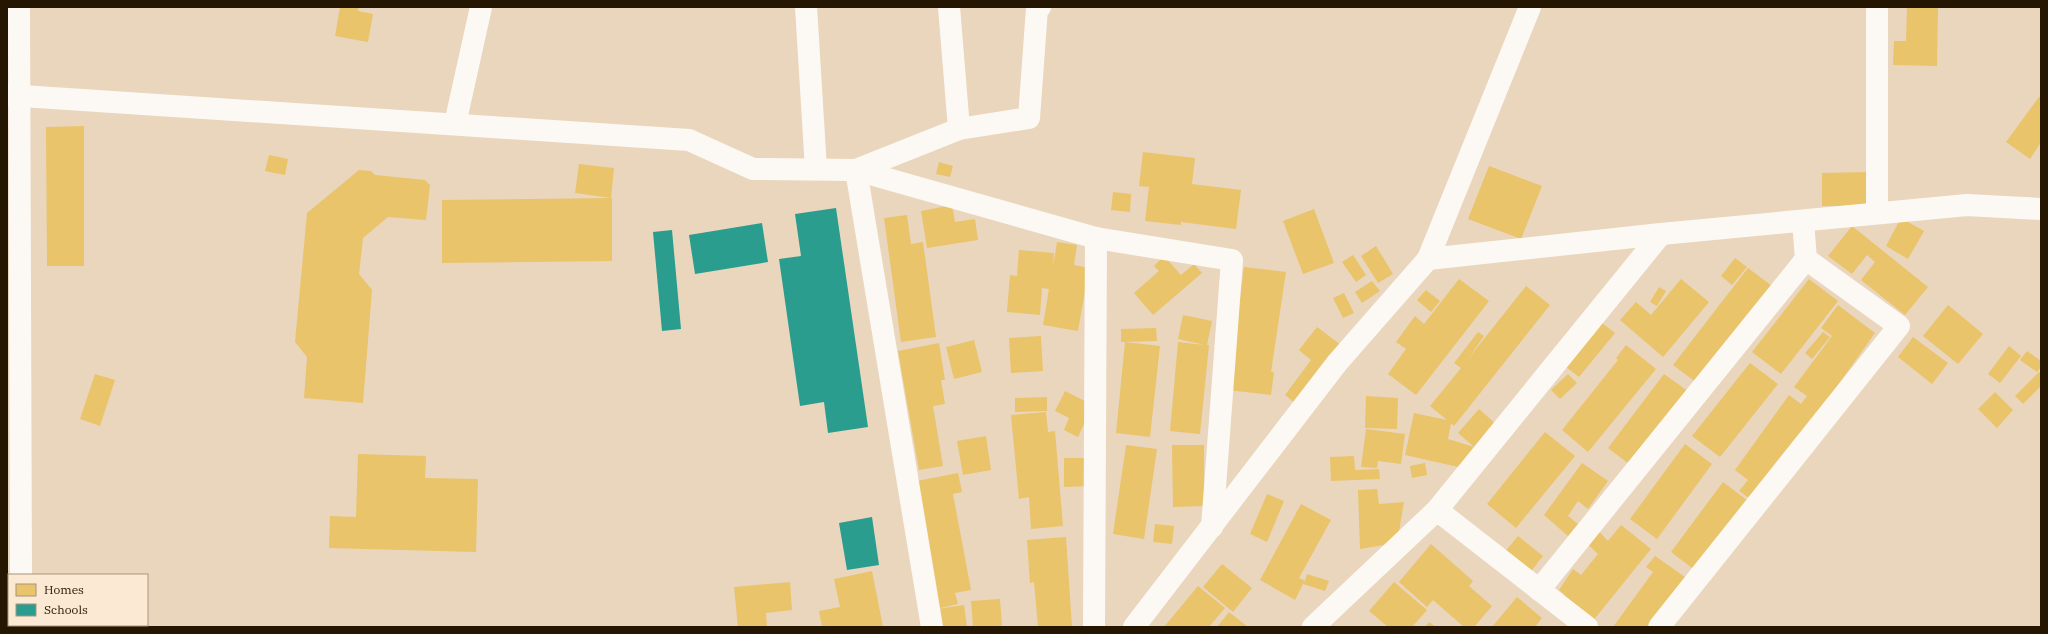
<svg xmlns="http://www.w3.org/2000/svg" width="2048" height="634" viewBox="0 0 2048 634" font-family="'IBM Plex Serif',serif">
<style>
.homes{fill:#e9c46a}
.schools{fill:#2a9d8f}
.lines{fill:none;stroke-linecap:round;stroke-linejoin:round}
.minor{stroke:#fcf9f5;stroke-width:22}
.primary{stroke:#fcf9f5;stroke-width:22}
</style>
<rect width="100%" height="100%" fill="#ead6bd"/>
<g class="homes">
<polygon points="340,7 359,7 358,11 373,14 368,42 335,36"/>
<polygon points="1907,8 1938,8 1937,66 1893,65 1894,41 1906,41"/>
<polygon points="2039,97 2041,98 2041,142 2030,159 2006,142"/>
<polygon points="84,126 84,266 47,266 46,127"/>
<polygon points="1143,152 1195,158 1192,184 1241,190 1236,229 1181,222 1181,225 1145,221 1149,187 1139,186"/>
<polygon points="269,155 288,159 285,175 265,171"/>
<polygon points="939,162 953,166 950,177 936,174"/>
<polygon points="579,164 614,168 611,198 575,193"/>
<polygon points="1489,166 1542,186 1521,239 1468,219"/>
<polygon points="359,170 371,171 375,175 425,180 430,185 426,220 388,217 363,238 359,274 372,290 363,403 304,398 307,357 295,342 307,213"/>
<polygon points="1869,172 1869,206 1822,206 1822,173"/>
<polygon points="1113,192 1131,194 1130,212 1111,210"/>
<polygon points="612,198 612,261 442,263 442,200"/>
<polygon points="952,205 955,222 975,219 978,240 927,248 921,211"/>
<polygon points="1314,209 1334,263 1303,274 1283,221"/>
<polygon points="907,215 911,244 923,242 936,337 901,342 884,218"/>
<polygon points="1901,218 1924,231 1908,259 1886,246"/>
<polygon points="1852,226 1928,287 1905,315 1861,280 1875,262 1867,255 1852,274 1828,256"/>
<polygon points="1057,242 1077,245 1074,265 1089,268 1078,331 1043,325 1049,289 1042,288 1040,315 1007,312 1010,275 1017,276 1019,250 1054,253 1053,267"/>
<polygon points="1376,246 1393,274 1378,283 1361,256"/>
<polygon points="1353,255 1366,275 1356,282 1342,262"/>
<polygon points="1164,256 1181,275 1194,264 1202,273 1153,315 1134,293 1159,271 1154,266"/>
<polygon points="1735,258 1747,267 1732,285 1721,276"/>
<polygon points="1244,267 1286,272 1271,372 1274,372 1271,395 1228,390"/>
<polygon points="1748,268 1772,286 1697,383 1673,365"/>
<polygon points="1459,279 1489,301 1416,395 1388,374 1406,349 1396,342 1415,316 1424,324"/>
<polygon points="1681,279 1709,302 1663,357 1620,320 1636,302 1651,315"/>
<polygon points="1809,279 1838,301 1781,374 1752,352"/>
<polygon points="1372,281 1380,291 1362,303 1355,292"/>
<polygon points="1526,286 1550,305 1454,426 1451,423 1448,439 1474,447 1458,433 1479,409 1497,425 1467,469 1405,455 1414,413 1447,420 1430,406 1461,368 1454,363 1478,332 1484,336 1468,359"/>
<polygon points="1659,287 1666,291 1657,306 1650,302"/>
<polygon points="1426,290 1440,301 1431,312 1417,300"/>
<polygon points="1344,293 1354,313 1343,318 1333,298"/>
<polygon points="1838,305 1875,333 1764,489 1756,503 1739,491 1748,480 1735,470 1789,395 1801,404 1807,396 1794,387 1832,336 1821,328"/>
<polygon points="1948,305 1983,334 1958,364 1923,336"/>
<polygon points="1183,315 1212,321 1207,345 1209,345 1200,434 1170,431 1178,342 1205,345 1178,339"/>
<polygon points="1602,323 1615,333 1579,377 1566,367"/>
<polygon points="1317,327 1345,348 1300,407 1285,395 1311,360 1299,350"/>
<polygon points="1156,328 1157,341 1121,342 1121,329"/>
<polygon points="1823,332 1830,337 1812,359 1805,353"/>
<polygon points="1041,336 1043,371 1011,373 1009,338"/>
<polygon points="1913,337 1948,363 1932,384 1898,357"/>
<polygon points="974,340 982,372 954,379 946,347"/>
<polygon points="1125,342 1160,346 1150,437 1116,433"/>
<polygon points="939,343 945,380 941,380 945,404 933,406 943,466 919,470 898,351"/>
<polygon points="1626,345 1656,369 1588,452 1562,430 1618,360 1616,358"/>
<polygon points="2009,346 2021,356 2000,383 1988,374"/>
<polygon points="2027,351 2041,361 2041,367 2037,372 2020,360"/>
<polygon points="1750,363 1778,384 1720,457 1692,436"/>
<polygon points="2039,372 2041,375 2041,386 2023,404 2015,396"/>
<polygon points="95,374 115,380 100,426 80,419"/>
<polygon points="1568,374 1577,383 1560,399 1551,390"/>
<polygon points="1664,374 1689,392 1633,467 1608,448"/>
<polygon points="1065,391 1093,405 1078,437 1064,430 1069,418 1055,411"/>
<polygon points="1995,392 2013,410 1997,428 1978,409"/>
<polygon points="1366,396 1398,398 1397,429 1365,428"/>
<polygon points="1047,397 1047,411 1015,412 1015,398"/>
<polygon points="1046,412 1048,432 1055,431 1063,526 1031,529 1029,497 1019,499 1011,415"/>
<polygon points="1366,429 1405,434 1401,464 1378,461 1377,468 1361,467"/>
<polygon points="1545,432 1575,456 1516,528 1487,504"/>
<polygon points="986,436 991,470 963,475 957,441"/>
<polygon points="1685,444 1712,464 1657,539 1630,519"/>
<polygon points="1126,445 1157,449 1144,539 1113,534"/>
<polygon points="1172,445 1204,445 1204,506 1173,507"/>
<polygon points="358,454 426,456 425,478 478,479 476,552 329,548 330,516 356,517"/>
<polygon points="1354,456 1355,470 1379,469 1380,479 1331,481 1330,457"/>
<polygon points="1064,458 1091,458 1091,486 1064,487"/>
<polygon points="1425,463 1427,475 1412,478 1410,466"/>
<polygon points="1582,463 1608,481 1588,509 1578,501 1568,516 1578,524 1568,536 1544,515"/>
<polygon points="958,473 962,492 953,494 971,590 955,593 958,604 936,609 912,482"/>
<polygon points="1723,482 1748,501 1696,571 1671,552"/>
<polygon points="1377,489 1379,504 1404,502 1397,543 1360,549 1358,490"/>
<polygon points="1267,494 1284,501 1267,542 1250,534"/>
<polygon points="1301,504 1331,520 1299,578 1305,581 1307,574 1329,581 1325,591 1303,584 1295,600 1260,580"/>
<polygon points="1155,524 1174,526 1172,544 1153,542"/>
<polygon points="1621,525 1651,549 1592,622 1563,598 1565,595 1559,590 1573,569 1581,575 1598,554 1583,540 1596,528 1608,541"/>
<polygon points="1518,536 1543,556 1528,575 1503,554"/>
<polygon points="1066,537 1072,627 1038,627 1034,582 1030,583 1027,540"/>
<polygon points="1431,544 1473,581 1469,586 1492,606 1474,627 1464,627 1433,600 1427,607 1399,582"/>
<polygon points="1655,556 1685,577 1649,627 1613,627 1653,572 1646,567"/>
<polygon points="1222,564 1252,588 1233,612 1203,587"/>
<polygon points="872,571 883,627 822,627 819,611 840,607 834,579"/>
<polygon points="790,582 792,610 766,613 767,627 738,627 734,587"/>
<polygon points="1394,582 1427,610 1412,627 1388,627 1369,611"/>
<polygon points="1198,586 1225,608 1209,627 1164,627"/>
<polygon points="1517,597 1542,618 1535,627 1492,627"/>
<polygon points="1000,599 1002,627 973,627 971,601"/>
<polygon points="964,605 967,627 940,627 937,609"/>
<polygon points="1229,612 1248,627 1217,627"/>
<polygon points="1429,622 1436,627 1425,627"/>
</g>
<g class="schools">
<polygon points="836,208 868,427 828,433 824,402 800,406 779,259 801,256 795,214"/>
<polygon points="762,223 768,262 695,274 689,235"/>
<polygon points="672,230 681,329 662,331 653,232"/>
<polygon points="872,517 879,565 847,570 839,523"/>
</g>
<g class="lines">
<g class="minor">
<polyline points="806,7 816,169"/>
<polyline points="949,7 959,129"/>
<polyline points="1877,7 1877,213"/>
<polyline points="7,95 689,140 753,169 856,170 1096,238 1232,260 1212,527"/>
<polyline points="455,124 481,7"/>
<polyline points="1428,259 1661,234 1967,205 2041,209"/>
<polyline points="1437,510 1661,234"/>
<polyline points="1539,590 1806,259"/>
<polyline points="932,627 856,170 959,129 1029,118 1037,8 1040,7"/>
<polyline points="1094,627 1096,238"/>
<polyline points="1134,627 1337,363 1428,259 1530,7"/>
<polyline points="1313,627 1437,510 1587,627"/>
<polyline points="1659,627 1899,326 1806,259 1803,221"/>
</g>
<g class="primary">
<polyline points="19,7 21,575"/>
<polyline points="21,625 21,627"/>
</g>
</g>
<rect width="2048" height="634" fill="none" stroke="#251601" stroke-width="16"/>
<rect x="8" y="574" width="140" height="52" fill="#fbe9d3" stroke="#a5957f"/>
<rect x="16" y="584" width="20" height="12" fill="#e9c46a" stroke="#a5957f"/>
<text x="44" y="594" font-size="12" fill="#251601">Homes</text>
<rect x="16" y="604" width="20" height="12" fill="#2a9d8f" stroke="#a5957f"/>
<text x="44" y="614" font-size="12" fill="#251601">Schools</text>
</svg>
